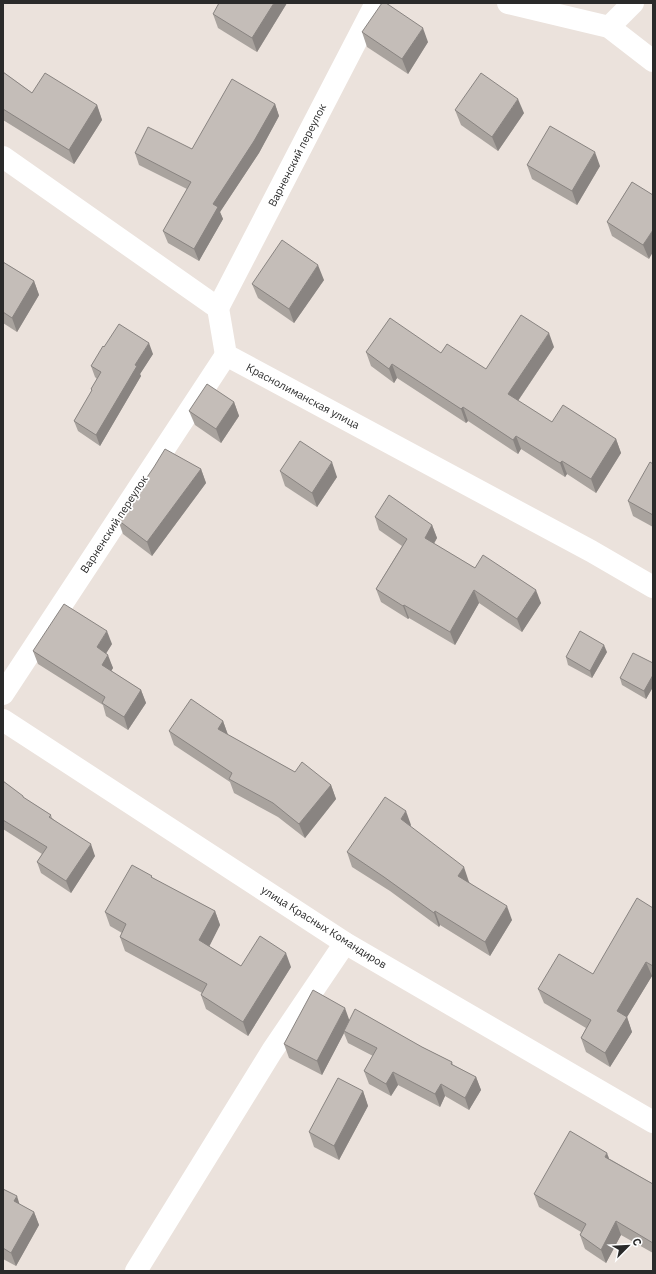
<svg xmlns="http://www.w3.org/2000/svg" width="656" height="1274" viewBox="0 0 656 1274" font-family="'IBM Plex Sans',sans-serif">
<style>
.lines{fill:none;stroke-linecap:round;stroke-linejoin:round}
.minor{stroke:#fff;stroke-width:22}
.wall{fill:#a9a39e}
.shaded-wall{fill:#898481}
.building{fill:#c4bdb8;stroke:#898481}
.labels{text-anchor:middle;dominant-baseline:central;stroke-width:3.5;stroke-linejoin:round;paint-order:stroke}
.street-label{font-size:11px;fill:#2a2a2a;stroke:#fff}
</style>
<rect width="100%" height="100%" fill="#ebe2dc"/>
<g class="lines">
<g class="minor">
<polyline points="508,3 609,27 653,61"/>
<polyline points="609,27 633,3"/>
<polyline points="3,157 218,308 226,355 591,551 653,587"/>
<polyline points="218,308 376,3"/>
<polyline points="3,694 226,355"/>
<polyline points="3,720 345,943 653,1122"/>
<polyline points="136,1271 272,1051 345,943"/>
</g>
</g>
<g class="wall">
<polygon points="287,3 257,52 218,28 213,14"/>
<polygon points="362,32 428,42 408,74 367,47"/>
<polygon points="3,72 32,93 97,105 102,120 74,164 3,120"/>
<polygon points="275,104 279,116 259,153 220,212 223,219 199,261 168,243 163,231 187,189 139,165 135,153 192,149"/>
<polygon points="455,110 524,113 498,151 461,125"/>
<polygon points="527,165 600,166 577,205 532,179"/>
<polygon points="632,182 649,259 612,236 607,222"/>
<polygon points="3,262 34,281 39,295 17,332 3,323"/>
<polygon points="324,280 294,323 258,298 252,284"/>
<polygon points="104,347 153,354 140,374 141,376 100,446 78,431 74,421 92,391 91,389 97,379 95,377 91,366"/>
<polygon points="554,347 518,401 552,422 616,439 621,453 596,493 567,474 565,477 521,449 518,454 468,421 466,423 397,378 394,383 371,366 366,352 441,353 486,369"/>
<polygon points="234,402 239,416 221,443 195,425 189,411"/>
<polygon points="653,464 653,527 633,516 628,501"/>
<polygon points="201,469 206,483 152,556 123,534 118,520"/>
<polygon points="280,471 337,477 317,507 285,486"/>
<polygon points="375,517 432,525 437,538 434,544 475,568 541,603 522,632 479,603 455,645 409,618 408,619 381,602 376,589 402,546 379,530"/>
<polygon points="112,644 106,653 113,668 111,671 141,690 146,703 128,730 106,716 103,705 38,664 33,651"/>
<polygon points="607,652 592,678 568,665 566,657"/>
<polygon points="653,663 653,687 646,699 622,685 620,678"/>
<polygon points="223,721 228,735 295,772 331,785 336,799 305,838 278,817 234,793 230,782 174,745 169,731"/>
<polygon points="3,781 24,798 51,815 52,818 95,856 71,893 41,873 37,862 42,854 3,829"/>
<polygon points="411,825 410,827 469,882 512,920 490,956 440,925 439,927 390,891 352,867 347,852"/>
<polygon points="152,876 152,878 215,911 220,925 209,946 241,966 291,967 248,1036 206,1009 201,995 202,993 125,951 120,937 122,933 110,926 105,912"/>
<polygon points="653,908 653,977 652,976 627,1017 632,1032 610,1067 586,1052 581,1038 586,1028 544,1003 538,989 593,974"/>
<polygon points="349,1020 422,1047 452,1062 453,1065 476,1077 481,1090 469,1110 445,1096 440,1107 398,1085 391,1096 369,1084 364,1071 373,1056 348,1043 344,1033 322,1075 289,1058 284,1044"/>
<polygon points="363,1091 368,1106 339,1160 314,1147 309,1132"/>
<polygon points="610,1159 653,1184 653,1253 621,1235 606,1263 585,1249 580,1235 581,1232 539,1207 534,1194"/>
<polygon points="3,1189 19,1204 34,1212 39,1225 16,1266 3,1259"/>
</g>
<g class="shaded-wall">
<polygon points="274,3 287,3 257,52 252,38"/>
<polygon points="423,28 428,42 408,74 402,59"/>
<polygon points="518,99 524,113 498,151 492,137"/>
<polygon points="275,104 279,116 259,153 220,212 223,219 199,261 194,249 213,204"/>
<polygon points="97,105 102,120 74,164 69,150"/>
<polygon points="595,152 600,166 577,205 572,191"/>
<polygon points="653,230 653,252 649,259 643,245"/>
<polygon points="318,265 324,280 294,323 289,309"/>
<polygon points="34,281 39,295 17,332 12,318"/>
<polygon points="549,333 554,347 513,408 508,394"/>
<polygon points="149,343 153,354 140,374 141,376 100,446 96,435 135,365"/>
<polygon points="392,364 397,378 394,383 389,369"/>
<polygon points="234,402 239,416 221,443 216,429"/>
<polygon points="463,407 468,421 466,423 461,409"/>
<polygon points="516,436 521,449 518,454 513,440"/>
<polygon points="616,439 621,453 596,493 591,479"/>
<polygon points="562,461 567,474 565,477 560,463"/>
<polygon points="332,462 337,477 317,507 312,493"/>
<polygon points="201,469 206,483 152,556 147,542"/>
<polygon points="432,525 437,538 429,551 425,538"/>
<polygon points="474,590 479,603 455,645 450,632"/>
<polygon points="536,590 541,603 522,632 517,619"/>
<polygon points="404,605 409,618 408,619 403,606"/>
<polygon points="107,631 112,644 102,660 97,647"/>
<polygon points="604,645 607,652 592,678 590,671"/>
<polygon points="108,655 113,668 107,678 102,665"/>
<polygon points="653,675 653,687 646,699 644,691"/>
<polygon points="141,690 146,703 128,730 124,717"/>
<polygon points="223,721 228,735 218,729"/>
<polygon points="331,785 336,799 305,838 299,824"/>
<polygon points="406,811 411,825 406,833 401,819"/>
<polygon points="91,844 95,856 71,893 66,881"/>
<polygon points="464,867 469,882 463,890 458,876"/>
<polygon points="507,906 512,920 490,956 485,942"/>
<polygon points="215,911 220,925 205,955 199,940"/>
<polygon points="435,911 440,925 439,927 434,913"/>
<polygon points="286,953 291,967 248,1036 243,1022"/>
<polygon points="646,962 652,976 627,1017 632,1032 610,1067 605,1053 617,1011"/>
<polygon points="345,1008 350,1022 344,1031 344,1033 322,1075 317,1061"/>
<polygon points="393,1072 398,1085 391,1096 386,1084"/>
<polygon points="476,1077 481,1090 469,1110 465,1098"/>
<polygon points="441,1084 445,1096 440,1107 435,1094"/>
<polygon points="363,1091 368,1106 339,1160 334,1146"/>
<polygon points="607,1153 612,1166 605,1157"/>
<polygon points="17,1196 21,1209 14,1201"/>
<polygon points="34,1212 39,1225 16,1266 11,1253"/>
<polygon points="616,1221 621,1235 606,1263 601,1250"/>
</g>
<g class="building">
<polygon points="219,3 274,3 252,38 213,14"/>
<polygon points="382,3 386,3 423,28 402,59 362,32"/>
<polygon points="3,72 32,93 45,73 97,105 69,150 3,109"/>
<polygon points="481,73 518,99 492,137 455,110"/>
<polygon points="232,79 275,104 254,141 213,204 218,207 194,249 163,231 191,182 135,153 148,127 192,149"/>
<polygon points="550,126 595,152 572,191 527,165"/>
<polygon points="632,182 653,195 653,230 643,245 607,222"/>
<polygon points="282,240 318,265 289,309 252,284"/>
<polygon points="3,262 34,281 12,318 3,312"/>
<polygon points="521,315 549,333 508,394 552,422 563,405 616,439 591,479 562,461 560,463 516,436 513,440 463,407 461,409 392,364 389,369 366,352 390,318 441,353 447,344 486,369"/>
<polygon points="119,324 149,343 135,365 137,366 96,435 74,421 92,390 91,389 101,372 91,366 103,346 104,347"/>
<polygon points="207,384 234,402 216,429 189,411"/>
<polygon points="300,441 332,462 312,493 280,471"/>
<polygon points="165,449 201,469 147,542 118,520 154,467"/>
<polygon points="650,462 653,464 653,515 628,501"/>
<polygon points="389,495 432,525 425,538 475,568 483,555 536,590 517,619 474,590 450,632 404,605 403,606 376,589 407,539 375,517"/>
<polygon points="64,604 107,631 97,647 108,655 102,665 141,690 124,717 102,703 105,697 33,651"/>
<polygon points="580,631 604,645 590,671 566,657"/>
<polygon points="633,653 653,663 653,675 644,691 620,678"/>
<polygon points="191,699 223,721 218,729 295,772 302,762 331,785 299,824 273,803 229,779 232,773 169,731"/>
<polygon points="3,781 23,796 23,797 51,815 49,817 91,844 66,881 37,862 47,847 3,820"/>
<polygon points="385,797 406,811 401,819 464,867 458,876 507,906 485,942 435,911 434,913 384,877 347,852"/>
<polygon points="132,865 152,876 151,877 215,911 199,940 241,966 260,936 286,953 243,1022 201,995 207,984 120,937 126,924 105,912"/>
<polygon points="637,898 653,908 653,966 646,962 617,1011 627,1017 605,1053 581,1038 591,1020 538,989 559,954 593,974"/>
<polygon points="313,990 345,1008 317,1061 284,1044"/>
<polygon points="355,1009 422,1047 452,1062 451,1064 476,1077 465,1098 441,1084 435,1094 393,1072 386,1084 364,1071 377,1048 344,1031"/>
<polygon points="338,1078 363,1091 334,1146 309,1132"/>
<polygon points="570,1131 607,1153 605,1157 653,1184 653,1243 616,1221 601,1250 580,1235 586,1224 534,1194"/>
<polygon points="3,1189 17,1196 14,1201 34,1212 11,1253 3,1248"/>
</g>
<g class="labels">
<g class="street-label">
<text transform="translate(297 155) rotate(-63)">Варненский переулок</text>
<text transform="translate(303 396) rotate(28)">Краснолиманская улица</text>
<text transform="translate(114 524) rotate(-57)">Варненский переулок</text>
<text transform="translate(324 927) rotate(32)">улица Красных Командиров</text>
</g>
</g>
<rect width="656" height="1274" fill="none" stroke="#2a2a2a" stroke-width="8"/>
<g transform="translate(628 1246) rotate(66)" stroke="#ffffff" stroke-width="3" paint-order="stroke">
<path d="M0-3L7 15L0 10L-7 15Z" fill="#2a2a2a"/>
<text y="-6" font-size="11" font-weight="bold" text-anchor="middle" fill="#2a2a2a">С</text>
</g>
</svg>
